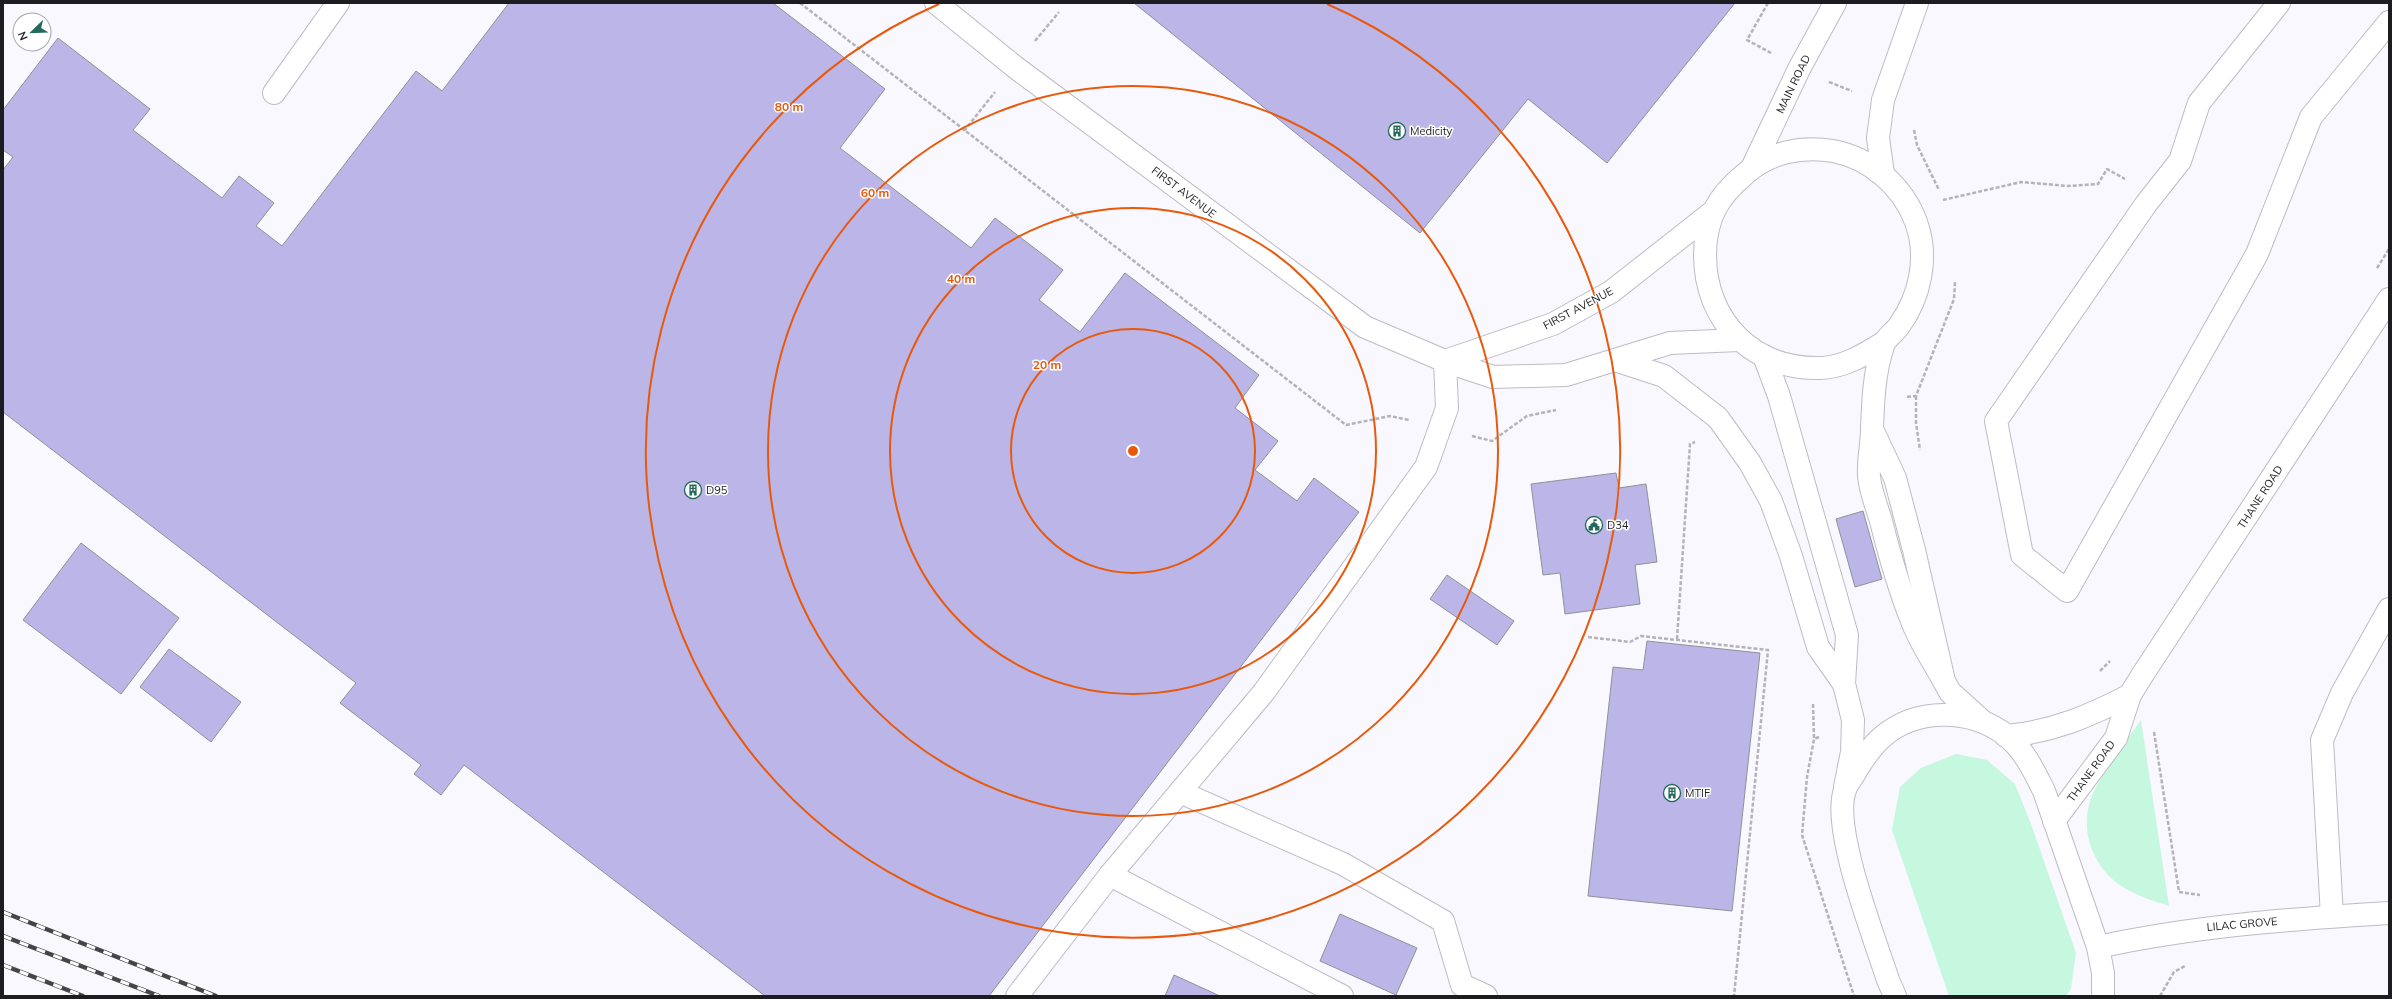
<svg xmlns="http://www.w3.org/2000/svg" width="2392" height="999" viewBox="0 0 2392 999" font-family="Mulish,sans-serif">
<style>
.green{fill:#c6f7df}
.building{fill:#bbb6e7;stroke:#909098}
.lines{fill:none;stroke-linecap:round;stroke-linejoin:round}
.lane-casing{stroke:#bdbcc5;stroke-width:24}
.secondary-casing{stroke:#bdbcc5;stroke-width:24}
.path{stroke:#b4b3b8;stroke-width:2.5;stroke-dasharray:4 2;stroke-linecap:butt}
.lane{stroke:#fff;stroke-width:22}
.secondary{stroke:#fff;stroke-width:22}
.rail-casing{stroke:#454448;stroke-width:4.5}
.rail{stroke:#fff;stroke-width:3;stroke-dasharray:9;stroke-linecap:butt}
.ring{fill:none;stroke:#e8590c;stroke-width:2}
.labels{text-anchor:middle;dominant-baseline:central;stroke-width:3;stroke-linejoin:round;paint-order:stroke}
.street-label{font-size:11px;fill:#1d1c20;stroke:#fff}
.poi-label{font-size:11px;fill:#1d1c20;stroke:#fff;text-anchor:start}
.centre{fill:#e8590c;stroke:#fff;stroke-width:2}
.ring-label{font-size:12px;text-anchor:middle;font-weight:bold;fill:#e8590c;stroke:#fff;stroke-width:3;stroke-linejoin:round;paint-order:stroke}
</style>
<rect width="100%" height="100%" fill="#f9f8fe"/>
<g class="green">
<path d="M2141 720 2169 906C2154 901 2137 896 2123 887 2090 866 2077 824 2095 789 2108 764 2125 742 2141 720Z"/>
<polygon points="1956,754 1987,760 2015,784 2031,824 2076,953 2071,988 2066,996 1949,996 1892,830 1900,787 1921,768"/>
</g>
<g class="building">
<polygon points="509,3 773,3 885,89 840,148 971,248 995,218 1063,270 1039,300 1080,332 1125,273 1259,375 1235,408 1278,441 1255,470 1297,501 1314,478 1359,512 989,996 765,996 464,765 441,795 414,774 421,765 340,703 356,683 3,412 3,170 13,157 3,150 3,110 58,38 150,109 133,130 222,198 239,176 274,203 256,226 282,246 416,71 442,91"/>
<polygon points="1134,3 1735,3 1607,163 1528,99 1420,233"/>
<polygon points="1616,473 1619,488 1646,484 1657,562 1635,565 1640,604 1565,614 1560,573 1543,575 1531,484"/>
<polygon points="1863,511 1882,579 1855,587 1836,519"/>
<polygon points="81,543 179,618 121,694 23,620"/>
<polygon points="1447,575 1514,621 1497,645 1430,599"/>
<polygon points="1647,641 1760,653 1732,911 1588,896 1613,667 1643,670"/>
<polygon points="169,649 241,702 211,742 140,687"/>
<polygon points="1340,914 1417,948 1396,995 1320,961"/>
<polygon points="1174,975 1220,996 1165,996"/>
</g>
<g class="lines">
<g class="lane-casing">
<g id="lane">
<polyline points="936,3 1015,67 1365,327 1445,361 1493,377 1566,375 1670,343 1739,340"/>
<polyline points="2279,3 2199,103 2180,161 2146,204 1996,421 2022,555 2067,591 2257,254 2311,117 2389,22"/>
<polyline points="274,93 338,3"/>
<polyline points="1753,166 1799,69 1835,3"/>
<polyline points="1883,174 1878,138 1883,100 1917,3"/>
<path d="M1883 343C1864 355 1844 367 1821 368 1753 370 1705 321 1705 255 1705 240 1708 223 1715 209 1722 195 1733 184 1745 174 1769 152 1802 146 1833 151 1870 158 1903 186 1916 222 1929 257 1920 297 1899 326 1894 333 1885 338 1883 346 1874 373 1873 401 1872 429 1872 444 1868 460 1869 476 1870 491 1877 507 1881 521 1890 557 1900 592 1914 626 1922 645 1934 663 1944 681"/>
<polyline points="1764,356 1779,396 1847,635 1844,684 1853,720 1852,752 1845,787"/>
<polyline points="1445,361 1553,324 1611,292 1714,211"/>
<polyline points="1618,361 1664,376 1718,418 1750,463 1771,501 1791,556 1818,647 1844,684"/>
<polyline points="1873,431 1895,478 1914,550 1944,681 1950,692 1982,721"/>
<polyline points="1180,792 1343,864 1443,921 1462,985 1486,996"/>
<polyline points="1110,875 1342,996"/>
<polyline points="2332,916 2322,740 2342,693 2389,609"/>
<polyline points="1017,996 1110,875 1264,692 1426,467 1447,408 1445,361"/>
</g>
</g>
<g class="secondary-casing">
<g id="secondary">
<path d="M2006 736C2052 732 2090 716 2130 695"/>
<polyline points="2054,821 2116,738 2130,695 2143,674 2389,299"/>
<path d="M2098 947C2194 926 2291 919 2389 913"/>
<path d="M1895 996 1888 980C1875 939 1831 828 1845 790 1847 783 1854 776 1857 769 1864 758 1871 747 1881 738 1916 707 1971 708 2007 736 2024 750 2034 771 2044 791L2098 947 2103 973V996"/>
</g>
</g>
<g class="path">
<polyline points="800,3 1346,425 1390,416 1409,420"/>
<polyline points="1768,3 1747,40 1771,53"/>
<polyline points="1035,41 1059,12"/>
<polyline points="1829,82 1852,91"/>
<polyline points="1914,130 1917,145 1939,190"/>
<polyline points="964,131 995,92"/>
<polyline points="1943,200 2021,182 2068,186 2098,184 2107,169 2125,179"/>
<polyline points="2377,268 2389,249"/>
<polyline points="1916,396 1916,423 1920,450"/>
<polyline points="1907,397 1916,396 1954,299 1955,282"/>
<polyline points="1472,436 1492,441 1527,416 1556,410"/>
<polyline points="1588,637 1630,642 1641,636 1768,650 1734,996"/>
<polyline points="1677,639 1690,444 1695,442"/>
<polyline points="2100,671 2110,661"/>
<polyline points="1813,704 1814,739"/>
<polyline points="2154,732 2179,892 2200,895"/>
<polyline points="1819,737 1814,739 1807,777 1802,835 1854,996"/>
<polyline points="2160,996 2174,972 2185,966"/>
</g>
<use href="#lane" class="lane"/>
<use href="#secondary" class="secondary"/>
<g class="rail-casing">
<g id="rail">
<polyline points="3,912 216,996"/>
<polyline points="3,936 159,996"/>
<polyline points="3,965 83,996"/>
</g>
</g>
<use href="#rail" class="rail"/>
</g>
<g class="ring">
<circle cx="1133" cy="451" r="122"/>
<circle cx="1133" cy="451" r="243"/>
<circle cx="1133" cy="451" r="365"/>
<path d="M1327 4A487 487 0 1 1 939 4"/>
</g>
<defs>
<g id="building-ring" transform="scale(0.9)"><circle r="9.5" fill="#fff" stroke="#24695b" stroke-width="1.5"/><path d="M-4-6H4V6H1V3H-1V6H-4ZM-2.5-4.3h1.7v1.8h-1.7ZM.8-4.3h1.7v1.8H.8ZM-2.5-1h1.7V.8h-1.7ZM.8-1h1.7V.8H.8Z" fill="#24695b"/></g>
<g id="civic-ring" transform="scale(0.9)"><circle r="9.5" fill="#fff" stroke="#24695b" stroke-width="1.5"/><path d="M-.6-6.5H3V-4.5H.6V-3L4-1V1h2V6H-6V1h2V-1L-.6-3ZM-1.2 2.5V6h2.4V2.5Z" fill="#24695b"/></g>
</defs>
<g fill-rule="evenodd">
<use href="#building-ring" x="1397" y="131"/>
<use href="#building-ring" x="693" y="490"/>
<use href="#civic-ring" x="1594" y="525"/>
<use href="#building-ring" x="1672" y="793"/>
</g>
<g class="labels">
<g class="street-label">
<text transform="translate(1793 84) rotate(-64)">MAIN ROAD</text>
<text transform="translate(1184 192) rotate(37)">FIRST AVENUE</text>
<text transform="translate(1578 308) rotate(-28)">FIRST AVENUE</text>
<text transform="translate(2260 497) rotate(-57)">THANE ROAD</text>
<text transform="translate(2091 771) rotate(-54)">THANE ROAD</text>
<text transform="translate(2242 924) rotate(-5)">LILAC GROVE</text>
</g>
<g class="poi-label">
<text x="1410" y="131">Medicity</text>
<text x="706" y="490">D95</text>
<text x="1607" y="525">D34</text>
<text x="1685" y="793">MTIF</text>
</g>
</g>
<circle cx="1133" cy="451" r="6" class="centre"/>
<g class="ring-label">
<text x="789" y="111">80 m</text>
<text x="875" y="197">60 m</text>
<text x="961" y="283">40 m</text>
<text x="1047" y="369">20 m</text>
</g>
<rect width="2392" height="999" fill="none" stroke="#1d1c20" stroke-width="8"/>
<g transform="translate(32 32) rotate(247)"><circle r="19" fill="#ffffff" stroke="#a5a4a6"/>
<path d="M0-3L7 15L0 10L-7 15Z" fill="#24695b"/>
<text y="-6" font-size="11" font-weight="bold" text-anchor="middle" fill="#1d1c20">N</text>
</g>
</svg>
